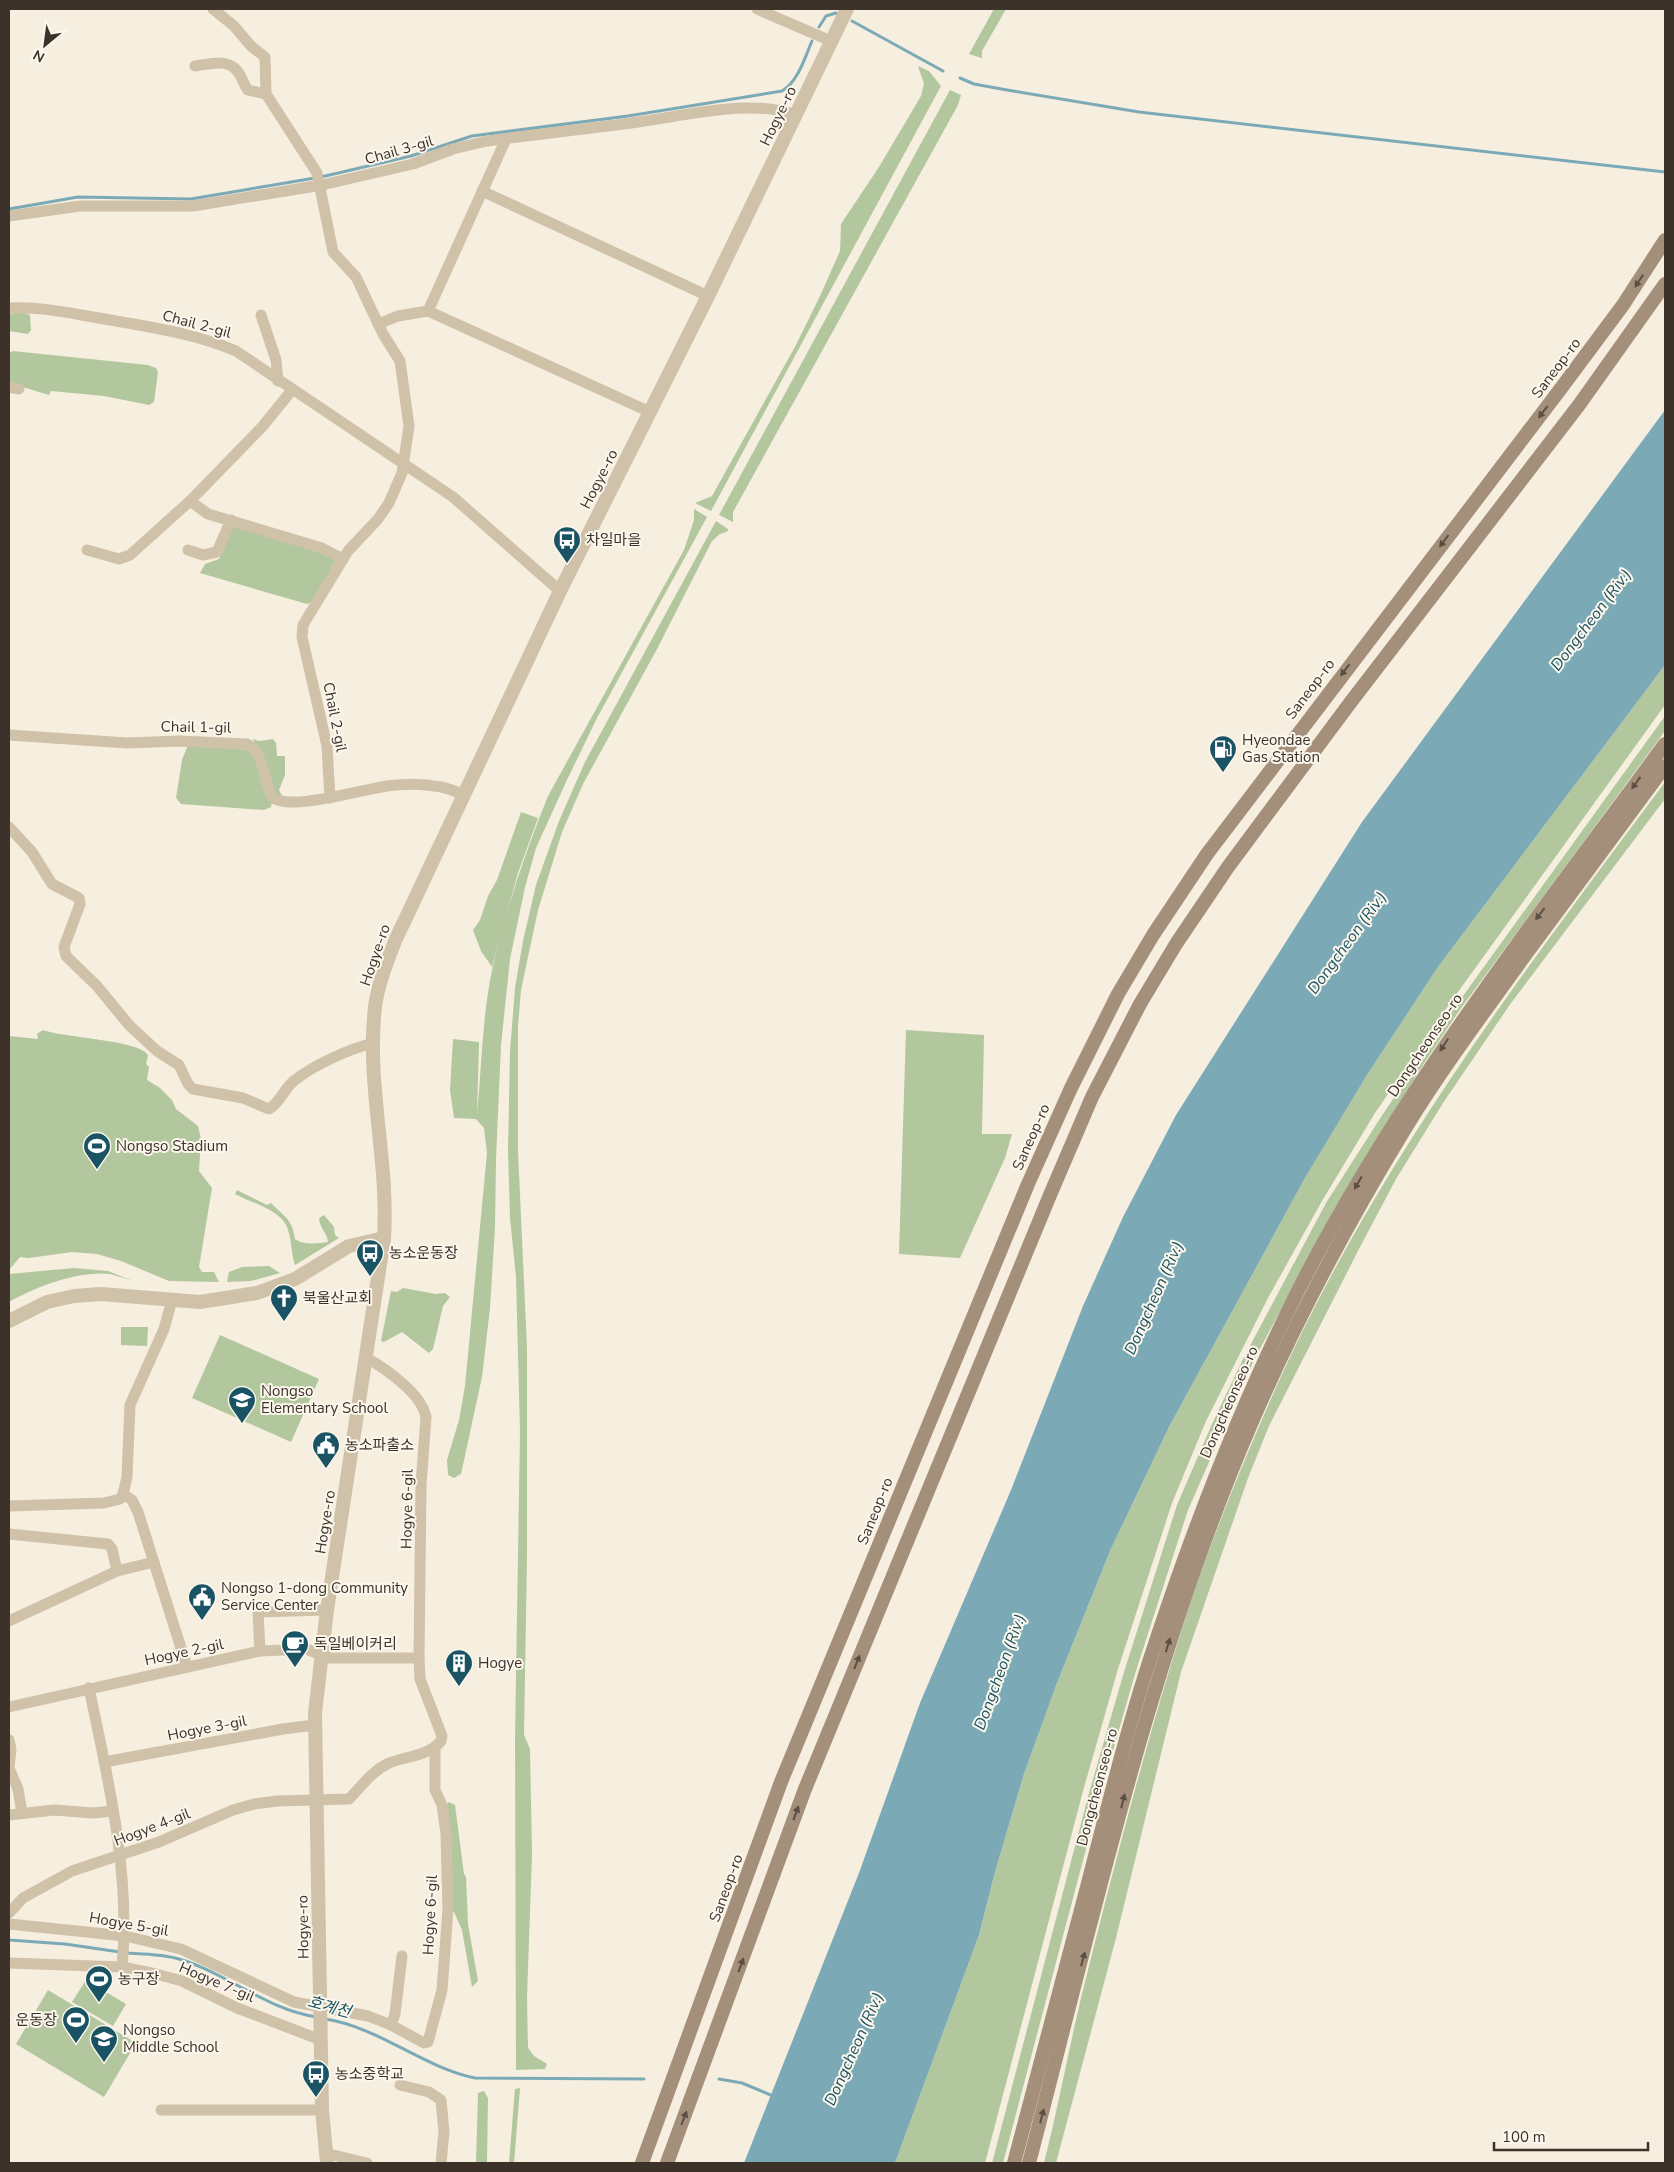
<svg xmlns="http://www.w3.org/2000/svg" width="1674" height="2172" viewBox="0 0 1674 2172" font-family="'Nunito Sans','Noto Sans KR',sans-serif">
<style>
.green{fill:#b2c79d}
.water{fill:#7baab6}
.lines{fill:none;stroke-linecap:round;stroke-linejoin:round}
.stream{stroke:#7baab6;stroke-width:3}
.minor{stroke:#d0c1a9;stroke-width:11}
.tertiary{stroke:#d0c1a9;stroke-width:14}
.secondary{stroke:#a4907a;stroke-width:14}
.oneway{fill:#5b4e42}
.labels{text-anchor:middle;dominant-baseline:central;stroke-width:4;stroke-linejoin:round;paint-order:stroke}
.street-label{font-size:15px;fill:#3c322a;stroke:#fcf7ed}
.poi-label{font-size:15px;fill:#3c322a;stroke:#fcf7ed;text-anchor:start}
.water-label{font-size:16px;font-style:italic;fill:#1a5363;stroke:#fcf7ed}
</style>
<rect width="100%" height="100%" fill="#f6eedf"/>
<g class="green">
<polygon points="994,9 1006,9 982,51 982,58 969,54"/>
<polygon points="918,66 929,71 941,86 711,511 695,503 712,496 796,345 820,296 840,251 841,224 879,167 921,96 924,84"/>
<polygon points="950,90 961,95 958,105 733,512 733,522 719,515"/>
<polygon points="21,312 30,315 31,330 28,334 9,331 9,314"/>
<polygon points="13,351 148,365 156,368 158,372 154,402 149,405 104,396 51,391 49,395 9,383 9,353"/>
<path d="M694 509 707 517 597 718 566 782 536 848 525 887 510 959 501 1045 496 1159 495 1227 490 1308 482 1377 461 1474 454 1478 448 1475 447 1460 459 1420 465 1386 487 1153 484 1128 476 1119 454 1118 450 1090 453 1039 479 1042 477 1114C482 1065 482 1015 493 966 506 908 526 851 548 796L684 550 694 520Z"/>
<polygon points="716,521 728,529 728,531 720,534 712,541 657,649 583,784 562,832 538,910 521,990 518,1026 518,1151 527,1348 527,1556 524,1735 530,1749 532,1855 527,1997 528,2048 534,2056 547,2064 545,2069 516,2070 515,1738 520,1432 516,1277 510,1218 508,1151 510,1052 515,988 523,941 536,885 559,821 585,762"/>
<polygon points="233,525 337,558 312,602 307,604 200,573 205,564 219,559"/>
<polygon points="1665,665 1665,705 1450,1003 1375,1113 1322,1201 1269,1296 1206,1421 1172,1503 1118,1669 1083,1791 985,2163 895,2163 979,1935 995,1872 1024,1774 1057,1683 1110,1551 1169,1427 1305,1178 1367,1075 1438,967"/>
<polygon points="1665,716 1665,731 1459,1011 1423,1065 1335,1208 1253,1362 1188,1510 1135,1674 1100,1796 1003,2163 992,2163 1089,1793 1124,1672 1177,1505 1212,1424 1244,1357 1326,1203 1381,1117 1455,1007"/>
<polygon points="253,739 259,741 273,739 276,743 277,756 285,756 285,775 279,790 282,796 278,799"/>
<polygon points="188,745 251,750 272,801 271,807 264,810 181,804 176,798 182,760"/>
<path d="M1665 782V799L1511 1003 1443 1103 1396 1179 1360 1247 1269 1426 1248 1478 1181 1672 1116 1938 1056 2163H1044C1058 2108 1068 2053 1081 1998 1112 1874 1144 1749 1183 1626 1209 1544 1243 1462 1278 1383 1378 1162 1522 974 1665 782Z"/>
<polygon points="521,812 538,818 518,873 492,967 481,951 473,930 480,920 488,896 497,880"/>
<path d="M43 1030C65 1038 139 1040 148 1055L146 1064 149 1067 147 1080 160 1088 172 1100 176 1109 198 1126 201 1139 199 1171 212 1188 199 1267 202 1272H214L219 1282 169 1281 121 1261 97 1254 72 1252 29 1258 20 1257 9 1270V1036L38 1039 37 1034Z"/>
<polygon points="906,1030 984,1035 982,1134 1012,1134 1005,1158 960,1258 899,1254"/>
<path d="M237 1190 267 1205 271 1203C285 1218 292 1218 295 1239 305 1246 317 1243 328 1242 327 1232 320 1229 319 1218L324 1215 334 1227 335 1235 339 1238 295 1265C291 1253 292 1242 288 1230 283 1210 251 1203 235 1194Z"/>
<polygon points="269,1266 280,1273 251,1281 227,1282 229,1272 242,1267"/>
<path d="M74 1268 108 1271 133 1281C126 1279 118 1276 110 1274 79 1270 35 1287 9 1302V1274Z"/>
<polygon points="403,1288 436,1294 445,1293 450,1297 443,1306 433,1349 429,1353 402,1332 384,1342 381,1341 391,1291 397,1292"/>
<polygon points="121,1327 148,1327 147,1346 121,1345"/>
<polygon points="220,1335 319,1379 291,1442 192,1398"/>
<polygon points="449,1802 455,1805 464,1874 466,1877 468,1924 478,1981 472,1987 462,1930 454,1912 451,1912 446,1805"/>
<polygon points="86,1980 126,2004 113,2026 72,2002"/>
<polygon points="48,1990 136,2043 104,2097 16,2044"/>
<polygon points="520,2088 514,2163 509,2163 515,2089"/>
<polygon points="484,2091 488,2098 487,2163 476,2163 478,2093"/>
</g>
<polygon class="water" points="1665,410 1665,665 1438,967 1367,1075 1305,1178 1169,1427 1110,1551 1057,1683 1024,1774 995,1872 979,1935 895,2163 744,2163 859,1873 920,1703 1011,1490 1083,1306 1123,1217 1176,1115 1362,822"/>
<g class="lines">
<g class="stream">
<polyline points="852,21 943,71"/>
<polyline points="819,27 826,16 836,13"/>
<polyline points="960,78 974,84 1007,90 1139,112 1665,172"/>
<path d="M321 177 411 156 472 136 628 116 782 91C798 82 805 57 812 41"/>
<polyline points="9,209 78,197 191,199 315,178"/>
<polyline points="9,1940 65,1944 120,1952"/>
<path d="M126 1953C144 1954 162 1954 179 1959 227 1973 267 2010 317 2017"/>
<path d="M325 2019C379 2027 422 2067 475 2078L644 2079"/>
<polyline points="719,2079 742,2083 773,2096"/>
</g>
<g class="minor">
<polyline points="213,9 234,26 251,46 265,57 266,94 317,173 333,252 356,277 383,334 400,361 409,426 402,473 389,503 378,519 348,551 303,625 302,637 327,746 330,798"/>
<polyline points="757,9 831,41"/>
<path d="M195 66C212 64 230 57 240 75 243 80 244 85 248 90L266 94"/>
<polyline points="482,191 708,296"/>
<path d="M9 216 80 206H193L322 185 413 164 453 149 487 141C537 134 588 129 638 122 686 116 750 98 796 115"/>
<path d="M9 308C41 306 73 314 105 319 148 327 195 333 236 351L453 497 560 591"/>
<polyline points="428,311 506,139"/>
<polyline points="261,315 276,360 278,381"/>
<polyline points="378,324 398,316 428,311 650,412"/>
<polyline points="9,387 19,389"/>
<polyline points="190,501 208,514 322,548 343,559"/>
<polyline points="87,550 119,559 130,555 190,501 262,427 292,390"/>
<polyline points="188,550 203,555 217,552 231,520"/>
<path d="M9 735 127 743 179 741 247 744C264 752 264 782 272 797 291 813 371 786 396 785 419 783 444 785 464 795"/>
<path d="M9 827 32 852 52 884 79 898 80 904 64 947 66 956 97 986 129 1025 157 1051 179 1065 188 1084 193 1089 243 1098 269 1109C281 1102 284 1088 295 1080 314 1065 349 1049 373 1043"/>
<polyline points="123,1494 132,1500 138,1512 187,1667"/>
<polyline points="9,1506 104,1503 120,1499 123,1494 127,1477 130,1405 164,1329 172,1300"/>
<polyline points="9,1534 108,1544 112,1549 117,1571"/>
<polyline points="9,1621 117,1571 154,1562"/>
<path d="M260 1651 306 1649 330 1658H419L421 1485 426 1417C422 1394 386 1369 367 1358"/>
<path d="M89 1688C108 1779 131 1874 122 1967"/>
<polyline points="9,1707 260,1651 258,1612 327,1610"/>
<polyline points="9,1740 11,1749 9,1768"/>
<polyline points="104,1762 283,1729 315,1725"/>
<polyline points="9,1768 18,1789 22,1813"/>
<polyline points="9,1815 54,1810 93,1813 112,1811"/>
<path d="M9 1913 23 1898 72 1871 159 1842 233 1810 254 1804 277 1801 349 1799C361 1787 371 1772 387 1764 404 1756 428 1757 441 1741L442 1736 420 1679 419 1658"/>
<polyline points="9,1924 125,1936 181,1949 294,2002 368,2016 391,2025 424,2043 428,2042 442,1990 448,1909 446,1834 442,1805 435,1790 435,1747"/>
<polyline points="9,1963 122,1967 156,1974 182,1981 237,2008 321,2040"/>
<polyline points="391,2025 395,2014 402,1956"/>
<polyline points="400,2085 429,2092 441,2100 444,2132 441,2163"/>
<polyline points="161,2110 322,2110"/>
<polyline points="325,2153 367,2163"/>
</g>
<g class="tertiary">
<polyline points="9,1321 47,1302 74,1296 101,1294 200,1302 257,1293 295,1279 349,1246 384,1238"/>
<path d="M327 2163 322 2110 315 1713 327 1610 384 1238C389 1161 366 1084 375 1007 378 984 387 962 395 941L560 591 708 296 847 9"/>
</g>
<g class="secondary">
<polyline points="642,2163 781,1782 826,1673 1028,1184 1071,1088 1118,994 1153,935 1207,854 1559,391 1623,305 1665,240"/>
<polyline points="667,2163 805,1789 1050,1195 1092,1097 1140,1004 1176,944 1228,867 1350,703 1579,405 1665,284"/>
<path d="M1014 2163C1039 2071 1063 1979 1087 1887 1109 1802 1130 1717 1158 1635 1195 1524 1237 1416 1288 1311 1388 1106 1531 927 1665 744"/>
<path d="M1029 2163C1094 1915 1149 1661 1251 1424 1295 1322 1348 1222 1406 1127 1443 1067 1485 1011 1526 954 1572 891 1619 829 1665 766"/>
</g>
</g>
<defs><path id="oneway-solid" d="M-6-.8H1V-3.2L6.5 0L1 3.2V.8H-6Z" transform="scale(1.25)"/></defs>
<g class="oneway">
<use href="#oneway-solid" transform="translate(1639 281) rotate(123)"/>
<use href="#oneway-solid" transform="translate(1543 412) rotate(128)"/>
<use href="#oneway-solid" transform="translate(1444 541) rotate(127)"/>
<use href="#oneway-solid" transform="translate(1345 670) rotate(128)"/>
<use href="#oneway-solid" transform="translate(1636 783) rotate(126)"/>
<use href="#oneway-solid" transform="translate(1540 914) rotate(127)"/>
<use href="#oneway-solid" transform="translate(1444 1045) rotate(124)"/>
<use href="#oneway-solid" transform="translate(1358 1183) rotate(120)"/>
<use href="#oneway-solid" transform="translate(1168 1645) rotate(-73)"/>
<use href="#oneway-solid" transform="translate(857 1662) rotate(-68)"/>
<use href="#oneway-solid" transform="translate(1123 1801) rotate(-76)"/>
<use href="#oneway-solid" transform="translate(796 1813) rotate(-70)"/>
<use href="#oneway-solid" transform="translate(1083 1959) rotate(-75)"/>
<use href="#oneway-solid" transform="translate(741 1965) rotate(-70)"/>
<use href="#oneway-solid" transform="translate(1042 2116) rotate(-76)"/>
<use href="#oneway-solid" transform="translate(684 2118) rotate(-69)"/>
</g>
<defs>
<g id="bus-pin" transform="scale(1.4375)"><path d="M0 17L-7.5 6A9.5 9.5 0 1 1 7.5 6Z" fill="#1a5363" stroke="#fcf7ed"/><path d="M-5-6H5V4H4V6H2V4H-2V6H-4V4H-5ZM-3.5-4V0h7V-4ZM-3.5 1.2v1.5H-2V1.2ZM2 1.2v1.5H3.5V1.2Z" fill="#fff"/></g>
<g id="fuel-pin" transform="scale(1.4375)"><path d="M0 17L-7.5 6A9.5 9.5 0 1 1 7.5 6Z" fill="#1a5363" stroke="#fcf7ed"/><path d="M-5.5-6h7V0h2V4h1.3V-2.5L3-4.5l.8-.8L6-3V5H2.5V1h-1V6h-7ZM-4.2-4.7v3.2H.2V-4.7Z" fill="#fff"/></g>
<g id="stadium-pin" transform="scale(1.4375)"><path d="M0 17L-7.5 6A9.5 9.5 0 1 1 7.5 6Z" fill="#1a5363" stroke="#fcf7ed"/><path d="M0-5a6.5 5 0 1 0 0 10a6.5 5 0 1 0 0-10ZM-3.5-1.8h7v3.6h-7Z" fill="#fff"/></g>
<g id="church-pin" transform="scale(1.4375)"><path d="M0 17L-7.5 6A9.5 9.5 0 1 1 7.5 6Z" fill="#1a5363" stroke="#fcf7ed"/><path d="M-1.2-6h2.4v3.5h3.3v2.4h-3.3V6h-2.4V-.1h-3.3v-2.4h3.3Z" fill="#fff"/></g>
<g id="school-pin" transform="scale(1.4375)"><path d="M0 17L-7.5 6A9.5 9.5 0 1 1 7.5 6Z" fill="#1a5363" stroke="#fcf7ed"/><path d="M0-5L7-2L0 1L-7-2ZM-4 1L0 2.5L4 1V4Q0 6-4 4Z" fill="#fff"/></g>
<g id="civic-pin" transform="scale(1.4375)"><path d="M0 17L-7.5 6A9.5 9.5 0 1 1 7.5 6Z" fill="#1a5363" stroke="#fcf7ed"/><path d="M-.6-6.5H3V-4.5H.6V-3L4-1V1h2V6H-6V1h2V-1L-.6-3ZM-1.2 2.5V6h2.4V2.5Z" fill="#fff"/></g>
<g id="cafe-pin" transform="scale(1.4375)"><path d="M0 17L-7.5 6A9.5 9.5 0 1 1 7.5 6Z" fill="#1a5363" stroke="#fcf7ed"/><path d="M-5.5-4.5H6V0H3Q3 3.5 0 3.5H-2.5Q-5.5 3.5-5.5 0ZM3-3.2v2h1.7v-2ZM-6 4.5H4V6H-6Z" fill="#fff"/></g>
<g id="building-pin" transform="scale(1.4375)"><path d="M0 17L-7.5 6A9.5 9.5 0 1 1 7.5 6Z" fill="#1a5363" stroke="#fcf7ed"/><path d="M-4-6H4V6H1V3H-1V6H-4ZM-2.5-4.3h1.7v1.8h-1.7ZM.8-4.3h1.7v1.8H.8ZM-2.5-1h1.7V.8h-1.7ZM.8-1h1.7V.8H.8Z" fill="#fff"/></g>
</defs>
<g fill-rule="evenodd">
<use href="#bus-pin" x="567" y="540"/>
<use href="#fuel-pin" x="1223" y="749"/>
<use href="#stadium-pin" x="97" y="1146"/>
<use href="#bus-pin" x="370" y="1253"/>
<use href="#church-pin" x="284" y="1298"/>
<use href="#school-pin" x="242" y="1400"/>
<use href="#civic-pin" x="326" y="1445"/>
<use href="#civic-pin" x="202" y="1597"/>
<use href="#cafe-pin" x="295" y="1644"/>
<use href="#building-pin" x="459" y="1663"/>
<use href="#stadium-pin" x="99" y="1979"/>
<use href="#stadium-pin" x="76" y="2020"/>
<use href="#school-pin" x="104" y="2039"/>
<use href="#bus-pin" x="316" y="2074"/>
</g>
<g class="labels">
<g class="street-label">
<text transform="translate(778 116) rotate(-64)">Hogye-ro</text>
<text transform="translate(399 150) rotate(-16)">Chail 3-gil</text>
<text transform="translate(197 324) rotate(15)">Chail 2-gil</text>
<text transform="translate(1556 368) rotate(-53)">Saneop-ro</text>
<text transform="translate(599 479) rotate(-63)">Hogye-ro</text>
<text transform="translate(1310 689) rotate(-53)">Saneop-ro</text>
<text transform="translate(335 717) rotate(79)">Chail 2-gil</text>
<text transform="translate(196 727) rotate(1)">Chail 1-gil</text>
<text transform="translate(375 955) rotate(-71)">Hogye-ro</text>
<text transform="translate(1425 1045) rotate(-56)">Dongcheonseo-ro</text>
<text transform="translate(1031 1137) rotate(-66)">Saneop-ro</text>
<text transform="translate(1229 1402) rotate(-66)">Dongcheonseo-ro</text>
<text transform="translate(407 1509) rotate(-89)">Hogye 6-gil</text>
<text transform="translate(875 1511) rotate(-68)">Saneop-ro</text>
<text transform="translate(325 1522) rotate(-81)">Hogye-ro</text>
<text transform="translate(184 1652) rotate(-12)">Hogye 2-gil</text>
<text transform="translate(207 1728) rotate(-11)">Hogye 3-gil</text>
<text transform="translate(1097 1787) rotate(-75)">Dongcheonseo-ro</text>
<text transform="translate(152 1827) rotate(-21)">Hogye 4-gil</text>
<text transform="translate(726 1888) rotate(-70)">Saneop-ro</text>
<text transform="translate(430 1915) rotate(-87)">Hogye 6-gil</text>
<text transform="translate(129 1924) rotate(10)">Hogye 5-gil</text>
<text transform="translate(303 1927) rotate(-91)">Hogye-ro</text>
<text transform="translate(217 1982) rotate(23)">Hogye 7-gil</text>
</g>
<g class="poi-label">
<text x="586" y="540">차일마을</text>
<text x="1242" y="740">Hyeondae<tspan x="1242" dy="17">Gas Station</tspan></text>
<text x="116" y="1146">Nongso Stadium</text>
<text x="389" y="1253">농소운동장</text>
<text x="303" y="1298">북울산교회</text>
<text x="261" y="1391">Nongso<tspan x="261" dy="17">Elementary School</tspan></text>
<text x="345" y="1445">농소파출소</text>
<text x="221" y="1588">Nongso 1-dong Community<tspan x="221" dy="17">Service Center</tspan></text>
<text x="314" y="1644">독일베이커리</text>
<text x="478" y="1663">Hogye</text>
<text x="118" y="1979">농구장</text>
<text x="57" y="2020" text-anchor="end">운동장</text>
<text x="123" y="2030">Nongso<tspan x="123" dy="17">Middle School</tspan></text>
<text x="335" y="2074">농소중학교</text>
</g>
<g class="water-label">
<text transform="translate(1591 620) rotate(-53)">Dongcheon (Riv.)</text>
<text transform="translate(1347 943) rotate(-54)">Dongcheon (Riv.)</text>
<text transform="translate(1154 1298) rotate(-66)">Dongcheon (Riv.)</text>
<text transform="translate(1000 1672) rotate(-70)">Dongcheon (Riv.)</text>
<text transform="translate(329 2007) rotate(15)">호계천</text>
<text transform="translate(854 2049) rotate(-66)">Dongcheon (Riv.)</text>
</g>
</g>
<rect width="1674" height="2172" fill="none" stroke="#3c322a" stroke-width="20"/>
<g transform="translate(45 45) rotate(209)" stroke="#fcf7ed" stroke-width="4" paint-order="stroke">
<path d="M0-4L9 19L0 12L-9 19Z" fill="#3c322a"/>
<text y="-8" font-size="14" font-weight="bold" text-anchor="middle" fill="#3c322a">N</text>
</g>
<path d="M1494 2142v8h154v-8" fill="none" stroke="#3c322a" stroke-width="2.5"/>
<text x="1502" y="2142" font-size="15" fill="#3c322a" stroke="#fcf7ed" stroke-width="4" paint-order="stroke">100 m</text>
</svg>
